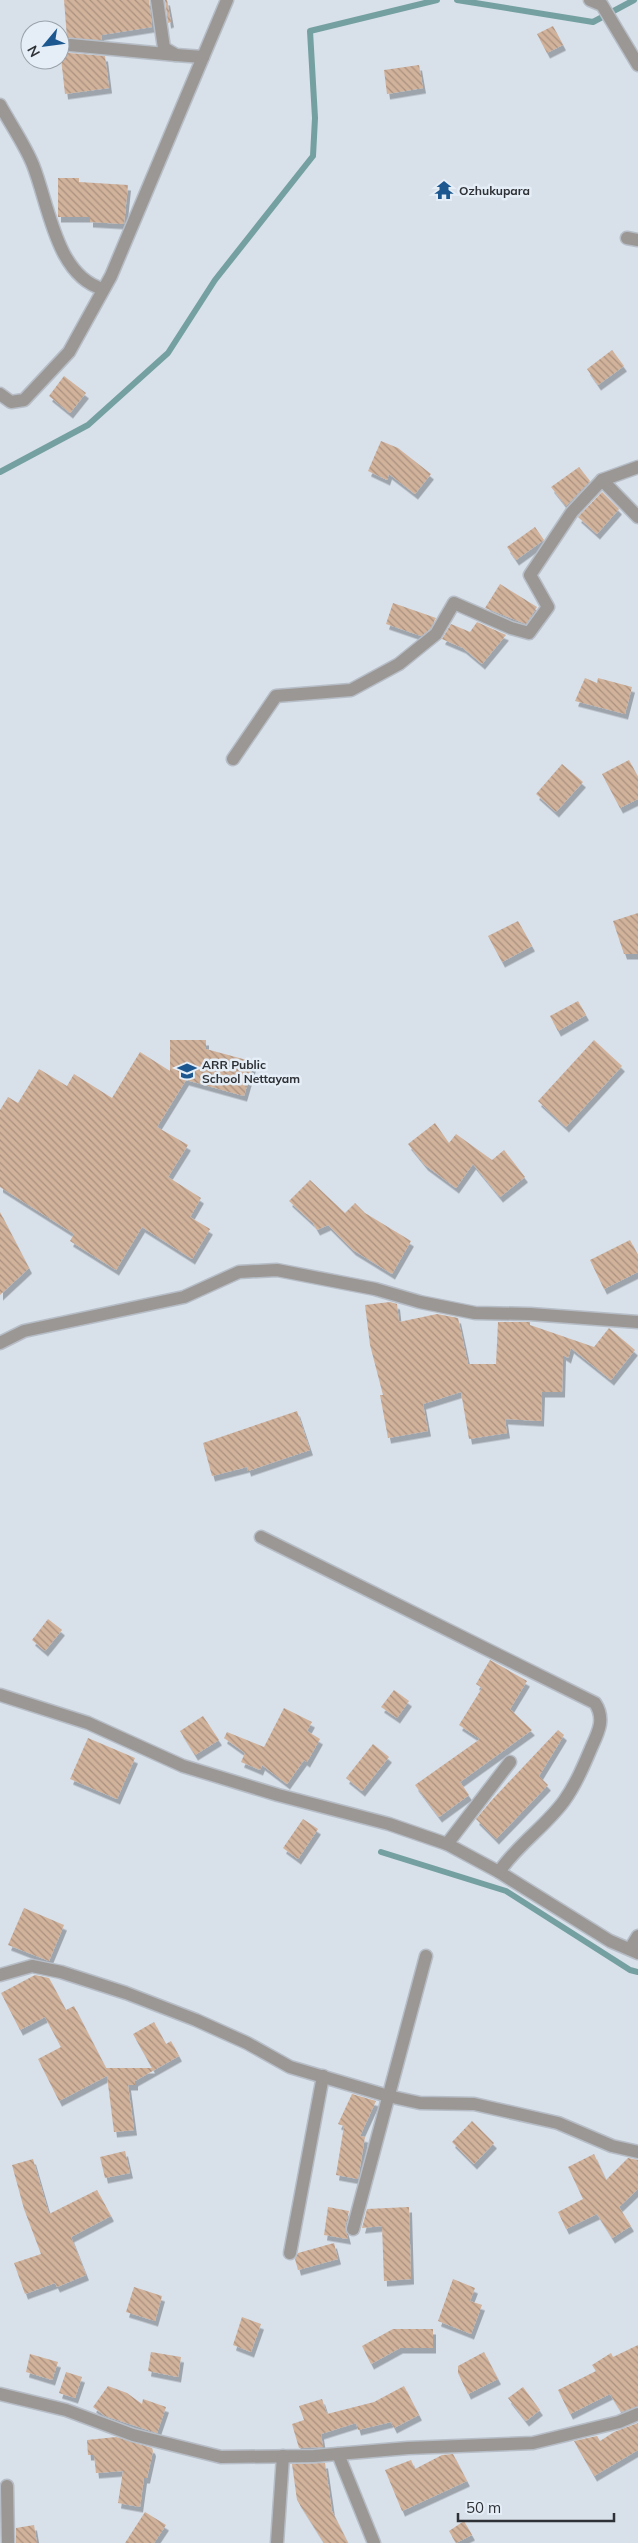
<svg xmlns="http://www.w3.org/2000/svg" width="638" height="2543" viewBox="0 0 638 2543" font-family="Mulish,sans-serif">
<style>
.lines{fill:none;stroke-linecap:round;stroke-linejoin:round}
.stream{stroke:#74a0a1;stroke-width:6}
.building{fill:url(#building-back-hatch);filter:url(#shadow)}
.street-casing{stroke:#b6bdc6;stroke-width:15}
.street{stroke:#9b9794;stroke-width:12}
.labels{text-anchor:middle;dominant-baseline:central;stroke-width:5;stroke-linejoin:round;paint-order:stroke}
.poi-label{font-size:12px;font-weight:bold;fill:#2e3135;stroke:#e5eef7;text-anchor:start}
</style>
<defs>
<pattern id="building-back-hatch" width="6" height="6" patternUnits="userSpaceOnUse" patternTransform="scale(1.25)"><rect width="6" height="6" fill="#d1b29b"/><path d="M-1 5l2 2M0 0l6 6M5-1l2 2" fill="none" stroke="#aa917f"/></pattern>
<filter id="shadow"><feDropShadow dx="3" dy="5.5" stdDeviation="0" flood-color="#0004"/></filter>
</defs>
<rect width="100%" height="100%" fill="#d8e0ea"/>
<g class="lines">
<g class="stream">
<polyline points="457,0 593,22 634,0"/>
<polyline points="0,472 88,425 168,353 215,280 313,156 315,118 310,31 437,0"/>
<polyline points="381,1852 506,1891 630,1970 638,1972"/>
</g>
</g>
<g class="building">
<polygon points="64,0 149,0 152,27 101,35 102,40 67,38"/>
<polygon points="165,0 167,0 171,22 168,23"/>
<polygon points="553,26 563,45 547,53 537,34"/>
<polygon points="60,49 69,53 105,56 109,88 65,94"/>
<polygon points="419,65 423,88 387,94 384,70"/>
<polygon points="58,178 79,178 79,182 128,185 124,224 90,222 90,217 58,217"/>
<polygon points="612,350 624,366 598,385 587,369"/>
<polygon points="64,376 86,393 70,413 49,396"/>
<polygon points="381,441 398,448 431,474 415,494 389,474 387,480 368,471"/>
<polygon points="579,467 590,481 566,506 551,487"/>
<polygon points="602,492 619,509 597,534 578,517"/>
<polygon points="535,527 544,540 516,560 507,547"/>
<polygon points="500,584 537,607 526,624 485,608"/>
<polygon points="393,603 436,618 430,629 421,636 386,624"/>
<polygon points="477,622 506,635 482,664 463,648 442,639 451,624 470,632"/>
<polygon points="585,678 597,683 598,678 632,687 625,714 575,701"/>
<polygon points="629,760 638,777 638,799 620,808 602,774"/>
<polygon points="562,764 583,782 556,812 536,794"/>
<polygon points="638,913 638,954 624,954 613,921"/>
<polygon points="518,921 532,946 502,962 488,936"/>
<polygon points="578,1001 586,1015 558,1031 550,1016"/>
<polygon points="170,1040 206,1040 206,1049 254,1062 244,1096 186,1080 157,1127 188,1145 168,1177 201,1198 190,1217 210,1229 192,1259 142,1227 116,1270 70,1241 74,1234 0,1187 0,1110 8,1097 18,1103 39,1069 67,1086 74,1074 112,1098 140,1052 170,1071"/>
<polygon points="594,1040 622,1066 566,1127 538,1101"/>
<polygon points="435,1123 449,1143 456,1134 492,1160 504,1150 525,1177 500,1197 473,1164 456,1188 425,1165 408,1144"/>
<polygon points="310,1180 345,1213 355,1203 365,1213 411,1241 392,1274 353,1250 328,1225 317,1230 313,1223 289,1201"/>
<polygon points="0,1212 29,1268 0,1295"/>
<polygon points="630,1240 638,1255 638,1272 604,1289 590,1260"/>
<polygon points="390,1302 397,1304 399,1322 437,1314 458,1318 468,1364 496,1364 498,1322 530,1322 530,1325 594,1347 609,1328 635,1350 611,1380 571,1348 568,1358 563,1355 562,1392 542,1392 541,1421 505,1419 507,1433 469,1439 461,1392 423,1404 428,1431 388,1438 380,1395 383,1395 370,1345 365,1305"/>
<polygon points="297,1411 310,1450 248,1471 247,1467 212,1476 203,1443"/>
<polygon points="48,1619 62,1630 45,1651 32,1640"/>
<polygon points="490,1660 527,1681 510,1709 532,1730 460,1782 469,1795 439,1817 415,1785 480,1739 459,1725 482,1688 476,1684"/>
<polygon points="394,1690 409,1701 397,1718 381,1707"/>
<polygon points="284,1708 312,1722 307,1731 320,1739 307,1762 304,1760 287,1784 262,1765 260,1770 241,1762 245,1753 224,1738 227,1732 264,1747"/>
<polygon points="203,1716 219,1740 195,1755 180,1731"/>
<polygon points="558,1730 564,1735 539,1776 548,1785 496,1839 476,1819 491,1801"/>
<polygon points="88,1738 135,1758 117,1799 70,1779"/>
<polygon points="373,1744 389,1757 362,1791 346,1778"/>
<polygon points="303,1819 318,1829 298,1859 283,1848"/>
<polygon points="24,1908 64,1925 49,1961 8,1945"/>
<polygon points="35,1975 49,1978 66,2010 74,2006 106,2068 152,2068 133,2034 154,2022 166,2044 171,2041 179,2056 135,2081 135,2085 128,2085 134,2130 114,2132 107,2076 59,2101 38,2059 61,2047 45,2017 20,2030 1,1993"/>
<polygon points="352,2094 376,2101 360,2136 365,2137 358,2179 336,2175 344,2126 338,2124"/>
<polygon points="472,2121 494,2143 474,2164 452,2142"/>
<polygon points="125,2151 130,2173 105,2178 100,2157"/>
<polygon points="594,2154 606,2180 628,2158 638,2160 638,2189 619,2207 631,2226 612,2238 597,2214 566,2229 558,2212 583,2199 568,2167"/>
<polygon points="33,2159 49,2214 97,2190 111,2216 71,2237 86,2275 57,2287 55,2283 25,2294 14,2263 41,2254 24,2209 12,2165"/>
<polygon points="328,2207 349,2211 345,2227 348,2239 324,2235"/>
<polygon points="409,2207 411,2279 384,2281 382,2226 362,2228 367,2209"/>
<polygon points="334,2243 338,2259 298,2270 295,2259 298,2253"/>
<polygon points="453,2279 475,2288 470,2301 482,2305 471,2334 438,2321"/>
<polygon points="134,2287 162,2296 155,2321 126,2312"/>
<polygon points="242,2317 261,2324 251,2352 233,2345"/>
<polygon points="393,2329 433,2329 433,2348 400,2348 371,2364 362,2346"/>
<polygon points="638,2345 638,2406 621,2412 610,2394 570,2414 558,2390 596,2371 592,2365 611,2353 613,2357"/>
<polygon points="151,2352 181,2357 178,2377 148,2371"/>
<polygon points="484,2352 498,2379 468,2394 458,2373 458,2366"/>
<polygon points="30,2354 58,2362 52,2380 26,2372"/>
<polygon points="66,2372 82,2377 75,2398 59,2393"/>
<polygon points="108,2386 127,2393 142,2404 143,2399 166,2407 157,2433 105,2416 93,2407"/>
<polygon points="404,2386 419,2415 394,2428 391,2422 358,2430 356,2423 321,2434 323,2447 299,2448 292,2424 304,2420 299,2406 322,2399 327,2414 374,2402"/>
<polygon points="523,2387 540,2410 526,2421 508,2398"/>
<polygon points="638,2423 638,2450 594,2476 574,2441 597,2436 600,2441 614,2432"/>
<polygon points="116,2437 152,2448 153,2451 147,2478 144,2478 140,2507 118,2503 123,2471 96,2473 94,2455 88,2455 87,2440"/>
<polygon points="453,2454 467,2481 402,2511 385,2470 411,2460 415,2469 442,2455"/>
<polygon points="325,2463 332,2511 348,2543 324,2543 297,2500 292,2464"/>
<polygon points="145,2512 166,2525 154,2543 125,2543"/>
<polygon points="464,2521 472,2535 456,2543 449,2531"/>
<polygon points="34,2525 37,2543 16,2543 16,2528"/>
</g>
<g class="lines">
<g class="street-casing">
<g id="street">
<polyline points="157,0 164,48 176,55 203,57"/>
<polyline points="590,0 602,5 638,65"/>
<polyline points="70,45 176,55"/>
<path d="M0 105C11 125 25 145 33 165 49 205 56 276 103 289"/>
<polyline points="627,238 638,240"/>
<polyline points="0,394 11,402 24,400 69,352 111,276 227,0"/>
<polyline points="602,480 638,517"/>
<polyline points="233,759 276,696 351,690 399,664 436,634 454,603 511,628 529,633 548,607 530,575 572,512 602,480 638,467"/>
<polyline points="0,1343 24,1331 184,1297 239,1272 277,1270 375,1289 420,1302 475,1313 530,1314 638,1322"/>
<path d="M261 1537 595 1703C605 1718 599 1731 592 1746 584 1765 576 1784 564 1801 545 1827 517 1845 499 1872L610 1941 638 1953"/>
<polyline points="0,1695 88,1723 183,1766 278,1795 389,1824 447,1844 499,1872"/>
<polyline points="447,1844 510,1762"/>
<polyline points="630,1949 638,1936"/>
<polyline points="0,1975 32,1966 61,1972 126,1993 196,2020 247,2043 290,2067 388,2096 420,2103 474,2104 558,2123 612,2146 638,2152"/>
<polyline points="353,2229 426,1956"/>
<polyline points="290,2253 323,2076"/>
<polyline points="0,2394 66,2410 133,2435 221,2457 314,2456 408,2448 533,2443 619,2422 638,2414"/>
<polyline points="338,2454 374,2543"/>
<polyline points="7,2486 8,2543"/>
<polyline points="277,2543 283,2456"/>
</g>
</g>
<use href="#street" class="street"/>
</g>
<defs>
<g id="temple-bare" transform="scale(1.5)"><path d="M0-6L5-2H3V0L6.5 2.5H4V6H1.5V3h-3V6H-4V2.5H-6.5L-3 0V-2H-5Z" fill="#1c588f" stroke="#e5eef7" stroke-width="2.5" paint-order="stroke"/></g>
<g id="school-bare" transform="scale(1.5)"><path d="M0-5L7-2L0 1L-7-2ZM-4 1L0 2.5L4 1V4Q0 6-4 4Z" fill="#1c588f" stroke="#e5eef7" stroke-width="2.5" paint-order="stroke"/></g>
</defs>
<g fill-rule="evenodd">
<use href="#temple-bare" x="444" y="190"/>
<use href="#school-bare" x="187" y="1071"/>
</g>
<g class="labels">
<g class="poi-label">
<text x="459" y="190">Ozhukupara</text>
<text x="202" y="1064">ARR Public<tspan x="202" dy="14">School Nettayam</tspan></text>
</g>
</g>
<g transform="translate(45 45) rotate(241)"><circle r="24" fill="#e5eef7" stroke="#9ca2a9"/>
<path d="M0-4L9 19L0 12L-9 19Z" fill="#1c588f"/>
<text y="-8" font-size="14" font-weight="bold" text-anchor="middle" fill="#2e3135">N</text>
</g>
<path d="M458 2513v8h156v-8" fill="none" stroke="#2e3135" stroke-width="2.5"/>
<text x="466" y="2513" font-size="15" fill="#2e3135" stroke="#e5eef7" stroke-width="4" paint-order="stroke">50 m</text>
</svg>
